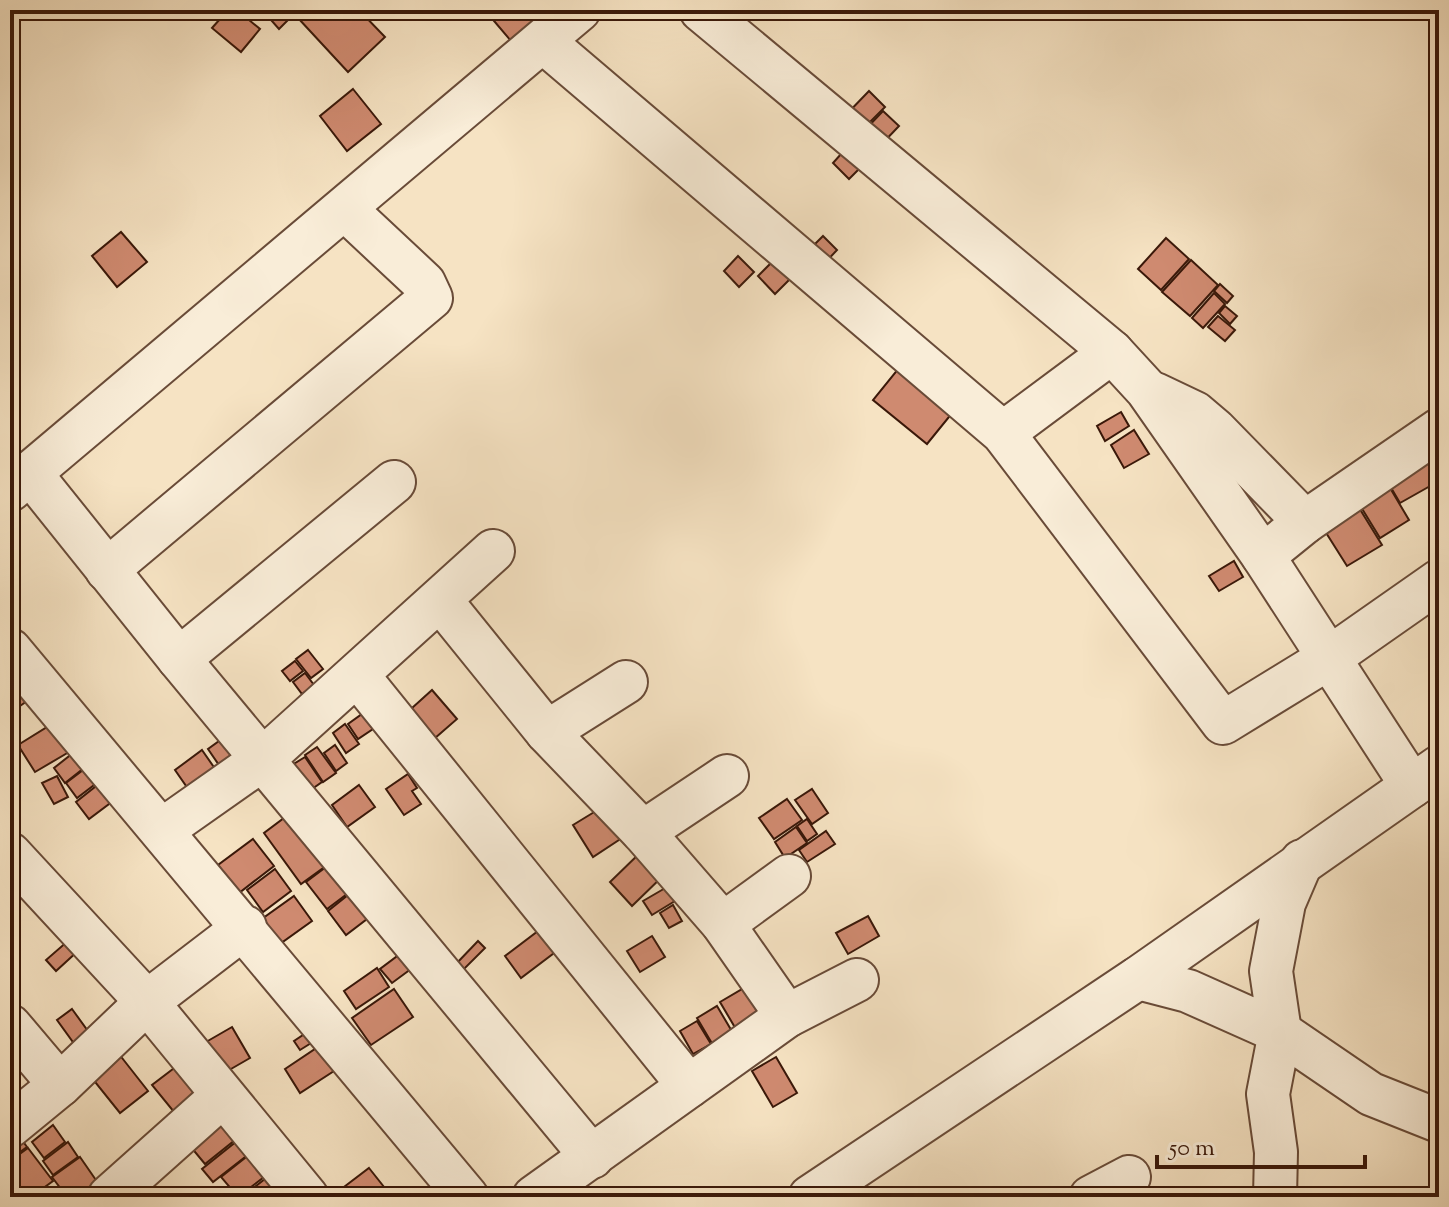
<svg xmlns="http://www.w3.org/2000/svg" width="1449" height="1207" viewBox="0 0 1449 1207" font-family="'Sorts Mill Goudy',serif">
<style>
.building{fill:#cf8a70;stroke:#3a1809;stroke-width:2}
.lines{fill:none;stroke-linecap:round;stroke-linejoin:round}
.minor-casing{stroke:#694b38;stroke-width:46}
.minor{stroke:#f9edd8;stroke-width:42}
</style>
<rect width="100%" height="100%" fill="#f6e3c3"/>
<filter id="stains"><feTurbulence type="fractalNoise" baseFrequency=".0025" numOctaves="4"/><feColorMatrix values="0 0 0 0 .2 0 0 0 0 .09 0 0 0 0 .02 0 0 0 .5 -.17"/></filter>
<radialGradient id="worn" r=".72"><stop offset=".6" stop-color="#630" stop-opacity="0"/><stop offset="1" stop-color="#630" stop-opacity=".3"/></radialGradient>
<g class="building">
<polygon points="228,10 237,10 260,29 241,52 212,28"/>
<polygon points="286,10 292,16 279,29 263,11"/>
<polygon points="307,10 359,10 385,37 348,72 298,18"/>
<polygon points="495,10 535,10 540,16 511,41 489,15"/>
<polygon points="353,89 381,124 347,151 320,116"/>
<polygon points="869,91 885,107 856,136 840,121"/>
<polygon points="883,111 899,126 878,148 862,133"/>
<polygon points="850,144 867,161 849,179 833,163"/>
<polygon points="121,232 147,262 117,287 92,256"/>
<polygon points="823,236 837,250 821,267 806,253"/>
<polygon points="1166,238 1189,259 1161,290 1138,269"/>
<polygon points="738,256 754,272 739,287 724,271"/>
<polygon points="776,258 794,275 775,294 758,276"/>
<polygon points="1191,260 1218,285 1190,316 1162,292"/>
<polygon points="1220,284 1233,296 1227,303 1214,291"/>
<polygon points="1214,293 1225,304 1203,328 1192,318"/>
<polygon points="1225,306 1237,316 1230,324 1219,313"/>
<polygon points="1218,316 1235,330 1225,341 1208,327"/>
<polygon points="907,358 953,412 927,444 873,400"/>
<polygon points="1121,412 1129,426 1105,441 1097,426"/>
<polygon points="1134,430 1149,454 1124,468 1111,445"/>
<polygon points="1429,448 1439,466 1439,481 1400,503 1383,474"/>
<polygon points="1383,476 1409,520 1380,538 1353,494"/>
<polygon points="1353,498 1382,545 1347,566 1318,520"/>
<polygon points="1234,561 1243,577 1219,591 1209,576"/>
<polygon points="308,650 323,669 311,678 296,659"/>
<polygon points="295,661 303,671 290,681 282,671"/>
<polygon points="305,673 314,685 302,694 293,682"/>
<polygon points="30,678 40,692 17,708 10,694"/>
<polygon points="432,690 457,719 427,745 402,717"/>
<polygon points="362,714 373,729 358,739 348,724"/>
<polygon points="52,724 69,752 35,772 18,745"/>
<polygon points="345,724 359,744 346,753 333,733"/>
<polygon points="233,731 249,753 223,771 208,749"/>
<polygon points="335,745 347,763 336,771 324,753"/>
<polygon points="317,747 336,773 323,782 305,755"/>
<polygon points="202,750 218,773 191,793 175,770"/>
<polygon points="73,753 84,768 65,783 54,768"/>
<polygon points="305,757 322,782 309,791 292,765"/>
<polygon points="87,767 98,782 77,798 66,783"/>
<polygon points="408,774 417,788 412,791 421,804 404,815 386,789"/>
<polygon points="57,776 68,797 54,804 42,783"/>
<polygon points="100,783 113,801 89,819 76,802"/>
<polygon points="359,785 375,807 347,827 332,805"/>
<polygon points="812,789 828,813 812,824 795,800"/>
<polygon points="787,799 802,820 774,839 759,818"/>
<polygon points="609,803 628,834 593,857 573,825"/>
<polygon points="292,812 330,863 301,884 264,833"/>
<polygon points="807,819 817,834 807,841 797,826"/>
<polygon points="796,827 807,843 785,858 775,842"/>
<polygon points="826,831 835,844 807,862 799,850"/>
<polygon points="253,839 274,866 239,893 218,865"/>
<polygon points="643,850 666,873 632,906 610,882"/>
<polygon points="334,861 355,888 327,909 306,882"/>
<polygon points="275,869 291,891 263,912 247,890"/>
<polygon points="667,887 675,901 652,915 643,901"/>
<polygon points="348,895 367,919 346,935 328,911"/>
<polygon points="294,896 312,921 277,946 259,921"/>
<polygon points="673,905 682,921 669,928 660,913"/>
<polygon points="868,916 879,936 848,954 836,933"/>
<polygon points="546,925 562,947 521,978 505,956"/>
<polygon points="652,936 665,957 640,972 627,951"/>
<polygon points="69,940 79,950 56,971 46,960"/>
<polygon points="478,941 485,948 462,971 455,965"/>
<polygon points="408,948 419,963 392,983 380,969"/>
<polygon points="377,968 389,987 356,1009 344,991"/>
<polygon points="744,988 763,1022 740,1036 720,1002"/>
<polygon points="394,989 413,1017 371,1045 352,1018"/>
<polygon points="717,1006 740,1045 720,1057 697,1018"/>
<polygon points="72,1009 93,1038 78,1049 57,1020"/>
<polygon points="697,1021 711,1044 693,1054 680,1031"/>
<polygon points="318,1025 324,1035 300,1050 294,1041"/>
<polygon points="232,1027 250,1058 224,1073 206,1042"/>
<polygon points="318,1047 334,1071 300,1093 285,1069"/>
<polygon points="115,1049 148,1091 120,1113 87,1072"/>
<polygon points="776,1057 797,1093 773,1107 752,1071"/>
<polygon points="186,1059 197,1087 183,1123 152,1085"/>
<polygon points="225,1107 245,1132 205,1164 185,1140"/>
<polygon points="53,1125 65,1142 44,1158 32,1142"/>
<polygon points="17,1133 27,1147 10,1159 10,1138"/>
<polygon points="247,1133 258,1147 213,1182 202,1169"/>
<polygon points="68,1142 78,1157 53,1175 43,1161"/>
<polygon points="260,1146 277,1167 238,1197 221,1177"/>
<polygon points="28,1148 53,1181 31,1197 10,1197 10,1161"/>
<polygon points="80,1157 107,1196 105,1197 67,1197 52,1177"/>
<polygon points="279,1168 302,1197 242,1197"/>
<polygon points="369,1168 388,1192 381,1197 340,1197 336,1193"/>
</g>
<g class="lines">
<g class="minor-casing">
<g id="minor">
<polyline points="701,10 1112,352 1147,390 1263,556 1412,786"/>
<polyline points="545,43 1003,433 1223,723 1329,658 1439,581"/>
<polyline points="1155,394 1195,413 1215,430 1305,522"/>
<polyline points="1003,433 1112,352"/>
<polyline points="31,474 179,659 592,1157"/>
<polyline points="10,490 579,10"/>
<polyline points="1263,556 1305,522 1439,430"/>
<polyline points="107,570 431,298 424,283 346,210"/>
<polyline points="441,601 547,732 643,832 723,924 787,1016"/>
<polyline points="10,650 467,1197"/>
<polyline points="179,659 394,482"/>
<polyline points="358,676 689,1086"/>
<polyline points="547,732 626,682"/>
<polyline points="162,830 263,759 493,551"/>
<polyline points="643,832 727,776"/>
<polyline points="10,854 147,1002 307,1197"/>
<polyline points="723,924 789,876"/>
<polyline points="1138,978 1188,991 1280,1032 1271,971 1284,903 1302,861"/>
<polyline points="10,1026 60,1085"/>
<polyline points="10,1126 60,1085 147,1002 245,927"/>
<polyline points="109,1197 221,1097"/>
<polyline points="534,1197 787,1016 857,980"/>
<polyline points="810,1197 1138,978 1439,767"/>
<polyline points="1091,1197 1129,1177"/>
<polyline points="1275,1197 1276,1152 1268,1094 1280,1032 1371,1094 1439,1121"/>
</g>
</g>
<use href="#minor" class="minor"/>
</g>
<rect width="1449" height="1207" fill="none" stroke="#f6e3c3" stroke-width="40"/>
<rect x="12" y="12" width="1425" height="1183" fill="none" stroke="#3a1809" stroke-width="4"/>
<rect x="20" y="20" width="1409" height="1167" fill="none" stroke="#3a1809" stroke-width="2"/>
<path d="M1157 1155v12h208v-12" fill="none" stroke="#3a1809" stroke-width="4"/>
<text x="1169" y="1155" font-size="24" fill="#3a1809" stroke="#f9edd8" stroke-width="6" paint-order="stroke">50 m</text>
<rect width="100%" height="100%" filter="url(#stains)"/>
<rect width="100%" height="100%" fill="url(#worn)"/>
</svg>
